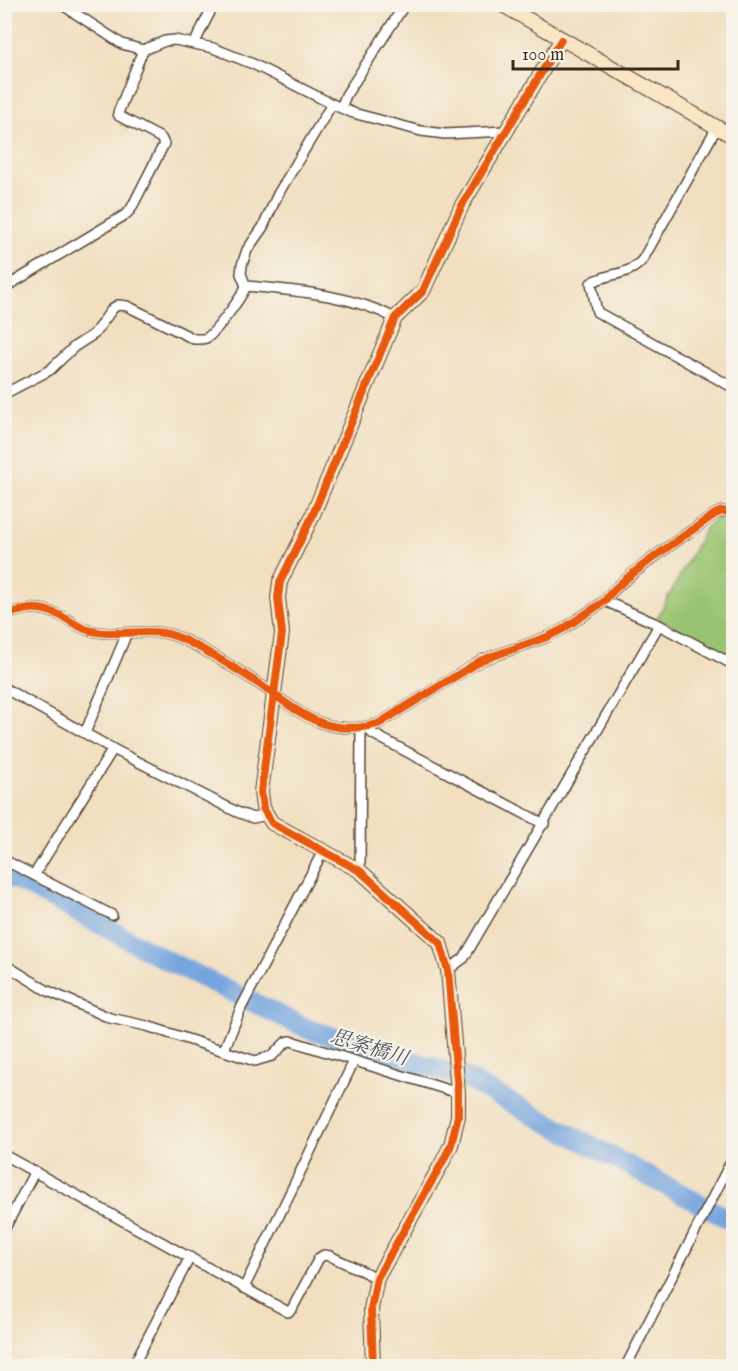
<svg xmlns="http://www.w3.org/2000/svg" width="738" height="1371" viewBox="0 0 738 1371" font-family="'IM FELL English','Noto Serif JP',serif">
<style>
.green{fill:#99c36f;stroke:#6a7646;stroke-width:1.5}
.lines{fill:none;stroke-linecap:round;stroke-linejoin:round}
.river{stroke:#75a4de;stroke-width:20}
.street-casing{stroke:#564536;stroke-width:12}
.secondary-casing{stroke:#564536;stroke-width:16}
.street{stroke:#fff;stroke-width:9}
.secondary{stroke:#fbe6c3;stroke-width:14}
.cycleway-casing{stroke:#f7f3e8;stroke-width:11}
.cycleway{stroke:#e8590c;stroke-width:8}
.labels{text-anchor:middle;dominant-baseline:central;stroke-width:4.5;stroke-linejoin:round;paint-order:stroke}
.water-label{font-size:20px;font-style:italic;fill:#4f5561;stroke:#f7f3e8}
</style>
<rect width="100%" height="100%" fill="#f7f3e8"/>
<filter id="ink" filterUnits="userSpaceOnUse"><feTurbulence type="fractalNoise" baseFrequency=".0167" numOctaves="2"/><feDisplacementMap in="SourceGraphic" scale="12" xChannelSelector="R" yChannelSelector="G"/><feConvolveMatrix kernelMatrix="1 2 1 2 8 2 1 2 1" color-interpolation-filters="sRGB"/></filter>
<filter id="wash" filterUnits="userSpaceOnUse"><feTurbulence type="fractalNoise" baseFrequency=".008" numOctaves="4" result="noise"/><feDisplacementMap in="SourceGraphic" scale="24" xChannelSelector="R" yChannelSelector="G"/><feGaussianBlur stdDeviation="1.35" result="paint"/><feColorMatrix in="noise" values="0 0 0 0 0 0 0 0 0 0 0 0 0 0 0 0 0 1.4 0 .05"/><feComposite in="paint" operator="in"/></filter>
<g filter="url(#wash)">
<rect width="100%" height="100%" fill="#f1dfc0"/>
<polygon class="green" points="719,517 725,517 733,520 733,660 657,618 706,527"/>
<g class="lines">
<polyline class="river" points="4,873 172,963 308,1029 461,1076 734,1222"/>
</g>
</g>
<g filter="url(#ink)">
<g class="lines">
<g class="street-casing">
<g id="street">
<polyline points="61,4 122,44 143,50 165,41 175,40 213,48 253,64 332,104 353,113 421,131 445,134 506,131"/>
<polyline points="194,44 214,4"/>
<polyline points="341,108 346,95 405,4"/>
<path d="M717 127 643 259C629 277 609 272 591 283L597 312 734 388"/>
<polyline points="246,286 241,274 242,265 247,250 263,227 278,194 332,104"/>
<path d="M246 286C297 291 349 294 395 318"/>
<polyline points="4,288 125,215 131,209 164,144 161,138 119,116 118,113 143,50"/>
<path d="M4 394 50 370 74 347 94 334 113 308 118 305 127 306 194 339C199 339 204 340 208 337 217 330 242 297 246 286"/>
<polyline points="605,601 659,625 734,665"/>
<path d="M4 615C27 608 39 605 61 616 69 620 77 626 85 629 117 640 150 624 180 638 206 650 235 668 259 684 300 712 324 738 378 724L482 660 547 637 563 629 605 601C614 582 693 530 715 514L722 511 734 513"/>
<polyline points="4,688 113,749 237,812 253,818 267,815"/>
<polyline points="367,727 373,734 544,824"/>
<polyline points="85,733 127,633"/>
<polyline points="4,860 112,915"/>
<polyline points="360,871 361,729"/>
<polyline points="34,875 113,749"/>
<polyline points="4,964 46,990 110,1018 147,1026 255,1061 272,1056 286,1042 291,1041 458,1093"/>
<polyline points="448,970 464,958 659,625"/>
<polyline points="224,1050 241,1008 323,851"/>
<polyline points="4,1155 288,1312 292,1309 319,1258 324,1255 330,1256 377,1278"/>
<polyline points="4,1230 35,1171"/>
<polyline points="244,1288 354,1061"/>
<polyline points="133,1366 190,1257"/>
<polyline points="626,1366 734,1156"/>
</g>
</g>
<g class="secondary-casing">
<g id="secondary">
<polyline points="501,4 734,137"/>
<polyline points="373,1366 371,1309 377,1278 442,1163 451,1145 458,1116 458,1093 448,970 440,943 360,871 272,823 263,808 261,792 282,633 278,598 280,582 311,519 395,318 423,291 462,205 561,40"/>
</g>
</g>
<use href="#street" class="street"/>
<use href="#secondary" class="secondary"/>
<g class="cycleway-casing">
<g id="cycleway">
<path d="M4 615C27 608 39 605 61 616 69 620 77 626 85 629 117 640 150 624 180 638 206 650 235 668 259 684 300 712 324 738 378 724L482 660 547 637 563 629 605 601C614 582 693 530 715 514L722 511 734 513"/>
<polyline points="373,1366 371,1309 377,1278 442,1163 451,1145 458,1116 458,1093 448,970 440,943 360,871 272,823 263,808 261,792 282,633 278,598 280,582 311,519 395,318 423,291 462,205 561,40"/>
</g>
</g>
<use href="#cycleway" class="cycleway"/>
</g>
</g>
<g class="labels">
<g class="water-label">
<text transform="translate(369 1048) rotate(17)">思案橋川</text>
</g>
</g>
<rect width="738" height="1371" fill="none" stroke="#f7f3e8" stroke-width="24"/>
<path d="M513 60v9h165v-9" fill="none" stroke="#3b2a1e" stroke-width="3"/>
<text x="522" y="60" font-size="18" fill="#3b2a1e" stroke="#f7f3e8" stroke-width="4.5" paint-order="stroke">100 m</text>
</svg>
